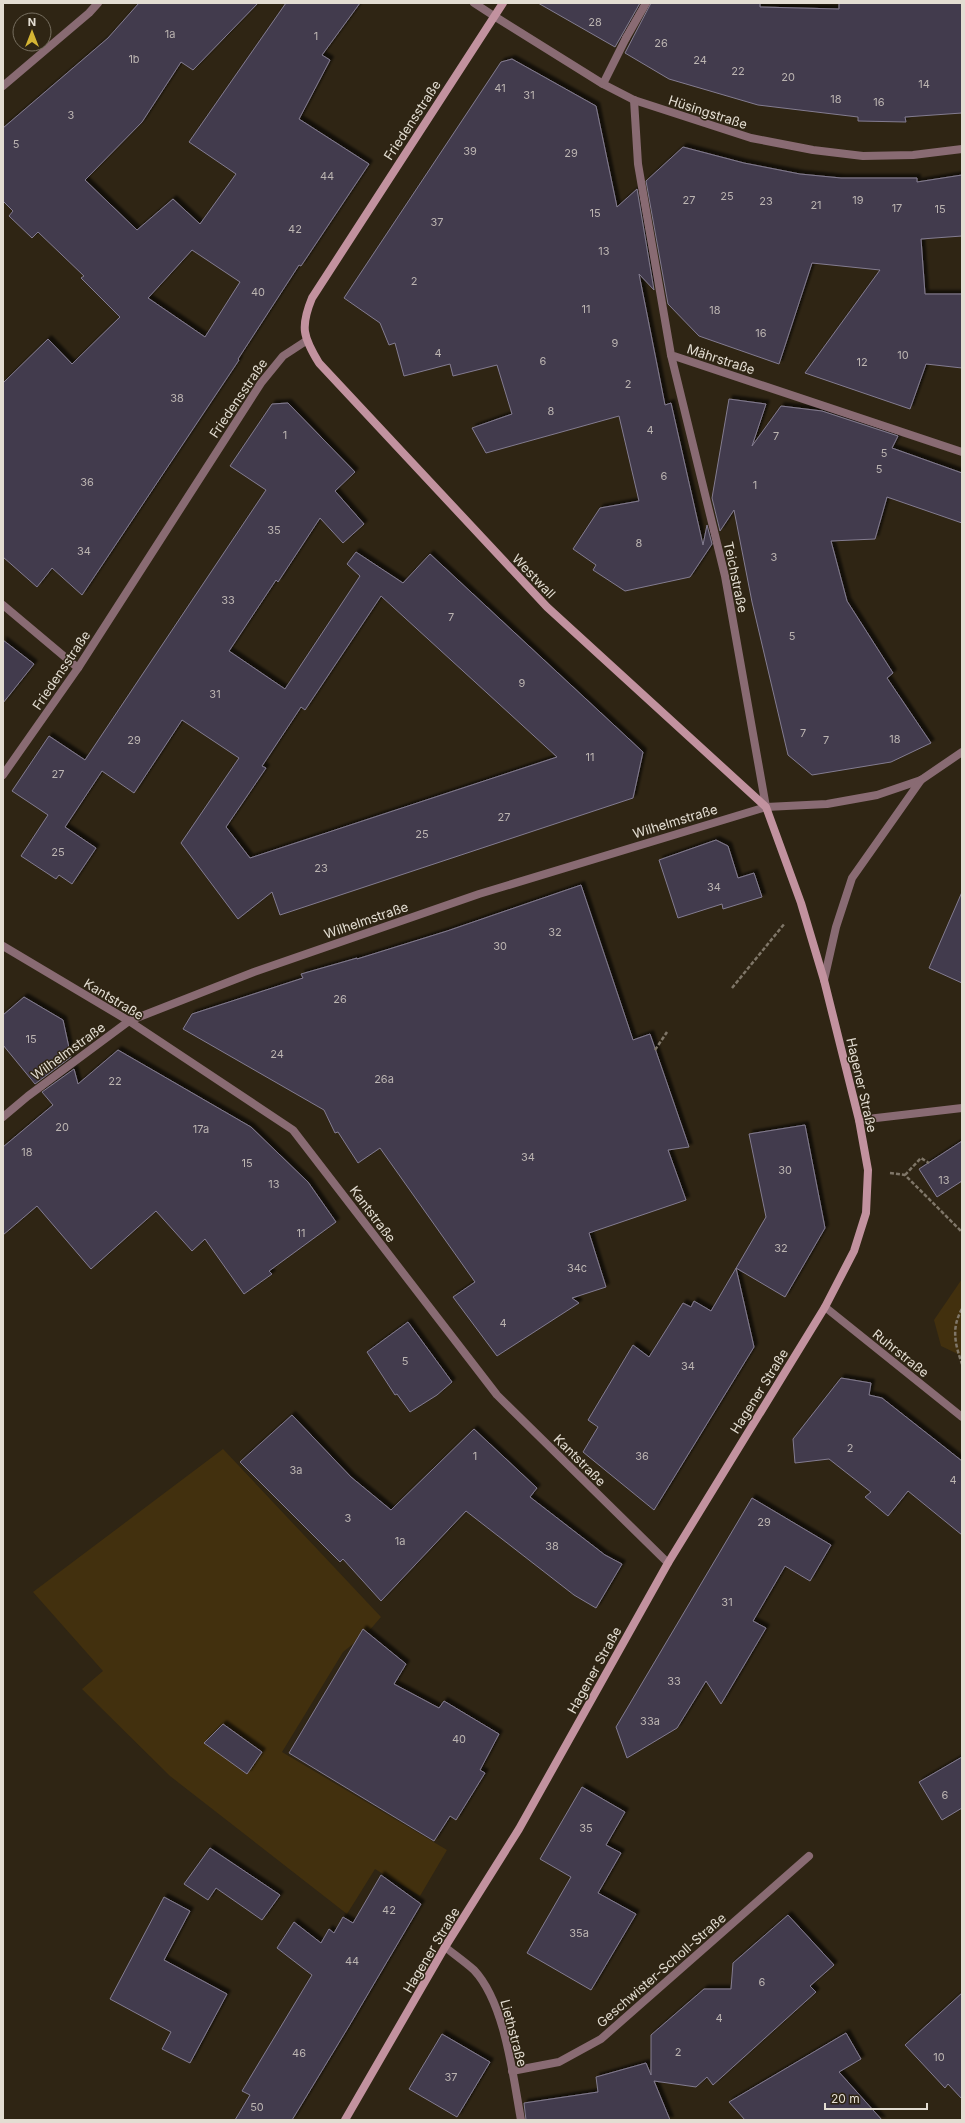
<svg xmlns="http://www.w3.org/2000/svg" width="965" height="2123" viewBox="0 0 965 2123" font-family="Inter,sans-serif">
<style>
.green{fill:#42300e}
.building{fill:#423b4d;stroke:#837c90;fill-rule:evenodd;filter:url(#shadow)}
.lines{fill:none;stroke-linecap:round;stroke-linejoin:round}
.path{stroke:#7f7668;stroke-width:2.5;stroke-dasharray:4 2;stroke-linecap:butt}
.service{stroke:#896b73;stroke-width:8}
.pedestrian{stroke:#896b73;stroke-width:8}
.minor{stroke:#896b73;stroke-width:8}
.tertiary{stroke:#896b73;stroke-width:8}
.secondary{stroke:#c2929f;stroke-width:8}
.labels{text-anchor:middle;dominant-baseline:central;stroke-width:3;stroke-linejoin:round;paint-order:stroke}
.number-label{font-size:11px;fill:#bbb4b1}
.street-label{font-size:13px;fill:#e3ddd2;stroke:#2f2514}
</style>
<defs>
<filter id="shadow"><feDropShadow dx="3.5" dy="-3.5" stdDeviation="1" flood-color="#0009"/></filter>
</defs>
<rect width="100%" height="100%" fill="#2f2514"/>
<g class="green">
<polygon points="962,1279 962,1356 941,1346 934,1320"/>
<polygon points="223,1449 381,1617 368,1632 343,1652 282,1752 447,1850 420,1896 375,1869 347,1914 170,1776 82,1689 103,1671 33,1592"/>
</g>
<g class="building">
<path d="M139 3H258L193 70 181 62 142 122 85 180 137 230 173 199 200 224 236 174 189 142 286 3H360L322 55 330 60 299 119 369 164 301 266 299 265 238 359 239 360 82 595 52 568 37 587 3 557V383L48 339 72 364 120 317 81 278 84 276 38 232 32 238 9 216 13 211 3 201V128L108 38ZM192 250 240 282 205 337 148 298Z"/>
<polygon points="538,3 640,3 615,47"/>
<polygon points="651,3 760,3 760,7 839,9 839,3 962,3 962,113 905,117 906,122 858,121 858,117 758,105 669,79 625,53"/>
<polygon points="512,59 596,106 617,207 637,189 654,290 639,274 665,405 671,403 703,545 707,525 712,544 690,577 625,591 593,570 596,565 573,549 600,508 639,501 619,416 486,453 472,428 512,414 497,365 453,376 450,364 404,376 395,343 389,345 380,323 344,298 501,62"/>
<polygon points="683,147 744,163 800,174 841,178 917,178 917,182 962,175 962,236 921,239 925,294 962,294 962,368 926,364 910,409 805,373 880,270 812,263 779,364 699,336 668,304 646,181"/>
<polygon points="729,399 766,404 752,446 781,406 822,411 898,436 892,448 962,473 962,523 887,497 875,539 831,541 847,601 893,673 887,678 931,743 891,762 812,775 788,755 752,602 734,510 720,531 712,498"/>
<path d="M288 403 355 472 335 491 364 524 343 543 320 518 278 582 276 580 229 651 285 689 360 576 347 564 356 552 403 583 430 554 643 752 633 798 280 915 272 892 238 919 181 843 239 758 182 720 134 793 102 771 65 827 96 848 72 884 59 875 56 879 21 856 48 815 12 791 49 736 85 760 266 490 230 466 272 404ZM381 596 557 757 250 858 226 827 266 768 262 766 301 707 305 710Z"/>
<polygon points="3,640 34,664 3,703"/>
<polygon points="716,840 728,846 738,878 754,873 762,897 723,909 722,904 678,918 659,860"/>
<polygon points="581,885 633,1040 650,1034 689,1147 668,1150 686,1200 589,1233 606,1287 572,1298 579,1303 497,1356 453,1297 475,1282 380,1148 358,1163 338,1132 335,1133 324,1110 183,1029 192,1014 303,978 301,974 357,958 357,959 447,931"/>
<polygon points="962,892 962,983 929,968"/>
<polygon points="24,997 63,1020 71,1057 35,1084 3,1045 3,1015"/>
<polygon points="118,1050 251,1127 308,1182 336,1222 269,1271 272,1274 244,1294 205,1239 192,1251 156,1211 91,1269 37,1206 3,1235 3,1147 53,1105 42,1092 74,1069 78,1084"/>
<polygon points="805,1125 825,1228 785,1297 736,1268 754,1347 654,1510 583,1452 598,1427 588,1420 633,1345 649,1357 683,1303 691,1307 694,1301 711,1311 766,1217 749,1134"/>
<polygon points="962,1141 962,1181 937,1197 919,1169"/>
<polygon points="408,1322 452,1382 437,1395 410,1412 397,1394 395,1395 367,1352"/>
<polygon points="841,1378 871,1383 869,1395 882,1398 962,1461 962,1535 908,1491 888,1516 865,1497 871,1492 829,1459 795,1463 793,1439"/>
<polygon points="292,1415 351,1477 391,1510 474,1429 537,1488 530,1497 605,1555 622,1564 596,1608 574,1595 466,1511 381,1601 343,1559 340,1562 240,1462"/>
<polygon points="752,1498 831,1545 810,1581 785,1566 753,1621 766,1628 721,1704 706,1681 677,1728 627,1758 616,1727"/>
<polygon points="363,1629 406,1664 394,1684 439,1708 444,1701 499,1734 480,1770 485,1773 456,1820 450,1816 434,1841 289,1753"/>
<polygon points="223,1724 262,1752 247,1774 204,1743"/>
<polygon points="962,1757 962,1808 942,1820 919,1782"/>
<polygon points="582,1787 625,1812 606,1845 621,1853 598,1893 636,1914 591,1990 527,1953 571,1877 540,1859"/>
<polygon points="210,1848 280,1895 262,1920 216,1888 208,1900 184,1884"/>
<polygon points="381,1875 421,1904 349,2026 292,2120 235,2120 250,2095 242,2091 312,1975 277,1948 294,1922 321,1943 329,1929 334,1933 343,1917 353,1923"/>
<polygon points="164,1897 190,1911 164,1960 227,1994 190,2063 162,2049 171,2032 110,1999"/>
<polygon points="788,1915 834,1965 810,1986 816,1992 713,2085 707,2077 696,2087 654,2081 670,2120 526,2120 524,2103 598,2092 596,2077 646,2063 651,2075 651,2035 704,1989 731,1989 733,1963"/>
<polygon points="962,1993 962,2099 948,2084 945,2088 905,2045"/>
<polygon points="846,2033 861,2059 839,2072 882,2120 745,2120 729,2102"/>
<polygon points="442,2034 490,2062 457,2117 409,2089"/>
</g>
<g class="lines">
<g class="path">
<polyline points="732,988 785,923"/>
<polyline points="655,1050 667,1032"/>
<polyline points="890,1173 905,1175 962,1232"/>
<polyline points="905,1175 921,1158 929,1163"/>
<path d="M962 1309C951 1328 955 1344 962 1364"/>
</g>
<polyline class="service" points="3,605 78,668"/>
<g class="pedestrian">
<polyline points="494,16 603,84 634,100 751,138 813,150 863,156 913,155 962,149"/>
<polyline points="603,84 626,38"/>
<polyline points="634,100 638,164 671,355 962,452"/>
<polyline points="671,355 725,576 766,807"/>
</g>
<g class="minor">
<polyline points="474,3 494,16"/>
<polyline points="626,38 646,3"/>
<polyline points="3,86 89,13 98,3"/>
<polyline points="3,775 78,668 261,383 283,356 306,341"/>
<polyline points="3,946 129,1021 293,1130 497,1395 668,1563"/>
<polyline points="3,1117 28,1096 129,1021 254,972 479,894 766,807"/>
<polyline points="859,1120 962,1108"/>
<polyline points="825,1307 962,1417"/>
<path d="M445 1947C455 1955 465 1962 474 1970 505 2003 513 2076 521 2120"/>
<polyline points="512,2071 559,2062 601,2039 809,1856"/>
</g>
<g class="tertiary">
<polyline points="766,807 827,804 877,795 921,780 962,752"/>
<polyline points="824,980 836,927 852,878 921,780"/>
</g>
<path class="secondary" d="M345 2120 445 1947 519 1829 668 1563 825 1307 854 1251 866 1213 868 1170 859 1120 824 980 801 903 766 807 547 607 319 363C303 337 300 327 312 298L503 3"/>
</g>
<g class="labels">
<g class="number-label">
<text x="595" y="22">28</text>
<text x="170" y="34">1a</text>
<text x="316" y="36">1</text>
<text x="661" y="43">26</text>
<text x="134" y="59">1b</text>
<text x="700" y="60">24</text>
<text x="738" y="71">22</text>
<text x="788" y="77">20</text>
<text x="924" y="84">14</text>
<text x="500" y="88">41</text>
<text x="529" y="95">31</text>
<text x="836" y="99">18</text>
<text x="879" y="102">16</text>
<text x="71" y="115">3</text>
<text x="16" y="144">5</text>
<text x="470" y="151">39</text>
<text x="571" y="153">29</text>
<text x="327" y="176">44</text>
<text x="727" y="196">25</text>
<text x="689" y="200">27</text>
<text x="858" y="200">19</text>
<text x="766" y="201">23</text>
<text x="816" y="205">21</text>
<text x="897" y="208">17</text>
<text x="940" y="209">15</text>
<text x="595" y="213">15</text>
<text x="437" y="222">37</text>
<text x="295" y="229">42</text>
<text x="604" y="251">13</text>
<text x="414" y="281">2</text>
<text x="258" y="292">40</text>
<text x="586" y="309">11</text>
<text x="715" y="310">18</text>
<text x="761" y="333">16</text>
<text x="615" y="343">9</text>
<text x="438" y="353">4</text>
<text x="903" y="355">10</text>
<text x="543" y="361">6</text>
<text x="862" y="362">12</text>
<text x="628" y="384">2</text>
<text x="177" y="398">38</text>
<text x="551" y="411">8</text>
<text x="650" y="430">4</text>
<text x="285" y="435">1</text>
<text x="776" y="436">7</text>
<text x="884" y="453">5</text>
<text x="879" y="469">5</text>
<text x="664" y="476">6</text>
<text x="87" y="482">36</text>
<text x="755" y="485">1</text>
<text x="274" y="530">35</text>
<text x="639" y="543">8</text>
<text x="84" y="551">34</text>
<text x="774" y="557">3</text>
<text x="228" y="600">33</text>
<text x="451" y="617">7</text>
<text x="792" y="636">5</text>
<text x="522" y="683">9</text>
<text x="215" y="694">31</text>
<text x="803" y="733">7</text>
<text x="895" y="739">18</text>
<text x="134" y="740">29</text>
<text x="826" y="740">7</text>
<text x="590" y="757">11</text>
<text x="58" y="774">27</text>
<text x="504" y="817">27</text>
<text x="422" y="834">25</text>
<text x="58" y="852">25</text>
<text x="321" y="868">23</text>
<text x="714" y="887">34</text>
<text x="555" y="932">32</text>
<text x="500" y="946">30</text>
<text x="340" y="999">26</text>
<text x="31" y="1039">15</text>
<text x="277" y="1054">24</text>
<text x="384" y="1079">26a</text>
<text x="115" y="1081">22</text>
<text x="62" y="1127">20</text>
<text x="201" y="1129">17a</text>
<text x="27" y="1152">18</text>
<text x="528" y="1157">34</text>
<text x="247" y="1163">15</text>
<text x="785" y="1170">30</text>
<text x="944" y="1180">13</text>
<text x="274" y="1184">13</text>
<text x="301" y="1233">11</text>
<text x="781" y="1248">32</text>
<text x="577" y="1268">34c</text>
<text x="503" y="1323">4</text>
<text x="405" y="1361">5</text>
<text x="688" y="1366">34</text>
<text x="850" y="1448">2</text>
<text x="475" y="1456">1</text>
<text x="642" y="1456">36</text>
<text x="296" y="1470">3a</text>
<text x="953" y="1480">4</text>
<text x="348" y="1518">3</text>
<text x="764" y="1522">29</text>
<text x="400" y="1541">1a</text>
<text x="552" y="1546">38</text>
<text x="727" y="1602">31</text>
<text x="674" y="1681">33</text>
<text x="650" y="1721">33a</text>
<text x="459" y="1739">40</text>
<text x="945" y="1795">6</text>
<text x="586" y="1828">35</text>
<text x="389" y="1910">42</text>
<text x="579" y="1933">35a</text>
<text x="352" y="1961">44</text>
<text x="762" y="1982">6</text>
<text x="719" y="2018">4</text>
<text x="678" y="2052">2</text>
<text x="299" y="2053">46</text>
<text x="939" y="2057">10</text>
<text x="451" y="2077">37</text>
<text x="257" y="2107">50</text>
</g>
<g class="street-label">
<text transform="translate(708 112) rotate(18)">Hüsingstraße</text>
<text transform="translate(412 120) rotate(-57)">Friedensstraße</text>
<text transform="translate(721 359) rotate(18)">Mährstraße</text>
<text transform="translate(238 398) rotate(-56)">Friedensstraße</text>
<text transform="translate(534 576) rotate(46)">Westwall</text>
<text transform="translate(736 577) rotate(78)">Teichstraße</text>
<text transform="translate(61 670) rotate(-56)">Friedensstraße</text>
<text transform="translate(675 821) rotate(-17)">Wilhelmstraße</text>
<text transform="translate(366 920) rotate(-19)">Wilhelmstraße</text>
<text transform="translate(114 999) rotate(31)">Kantstraße</text>
<text transform="translate(68 1051) rotate(-36)">Wilhelmstraße</text>
<text transform="translate(862 1085) rotate(77)">Hagener Straße</text>
<text transform="translate(373 1214) rotate(53)">Kantstraße</text>
<text transform="translate(901 1353) rotate(39)">Ruhrstraße</text>
<text transform="translate(759 1391) rotate(-58)">Hagener Straße</text>
<text transform="translate(580 1460) rotate(45)">Kantstraße</text>
<text transform="translate(594 1670) rotate(-61)">Hagener Straße</text>
<text transform="translate(431 1950) rotate(-59)">Hagener Straße</text>
<text transform="translate(661 1970) rotate(-41)">Geschwister-Scholl-Straße</text>
<text transform="translate(514 2033) rotate(75)">Liethstraße</text>
</g>
</g>
<rect width="965" height="2123" fill="none" stroke="#e3ddd2" stroke-width="8"/>
<g transform="translate(32 32)"><circle r="19" fill="#2f2514" stroke="#776f60"/>
<path d="M0-3L7 15L0 10L-7 15Z" fill="#d5b534"/>
<text y="-6" font-size="11" font-weight="bold" text-anchor="middle" fill="#e3ddd2">N</text>
</g>
<path d="M825 2103v6h102v-6" fill="none" stroke="#e3ddd2" stroke-width="2"/>
<text x="831" y="2103" font-size="12" fill="#e3ddd2" stroke="#2f2514" stroke-width="3" paint-order="stroke">20 m</text>
</svg>
